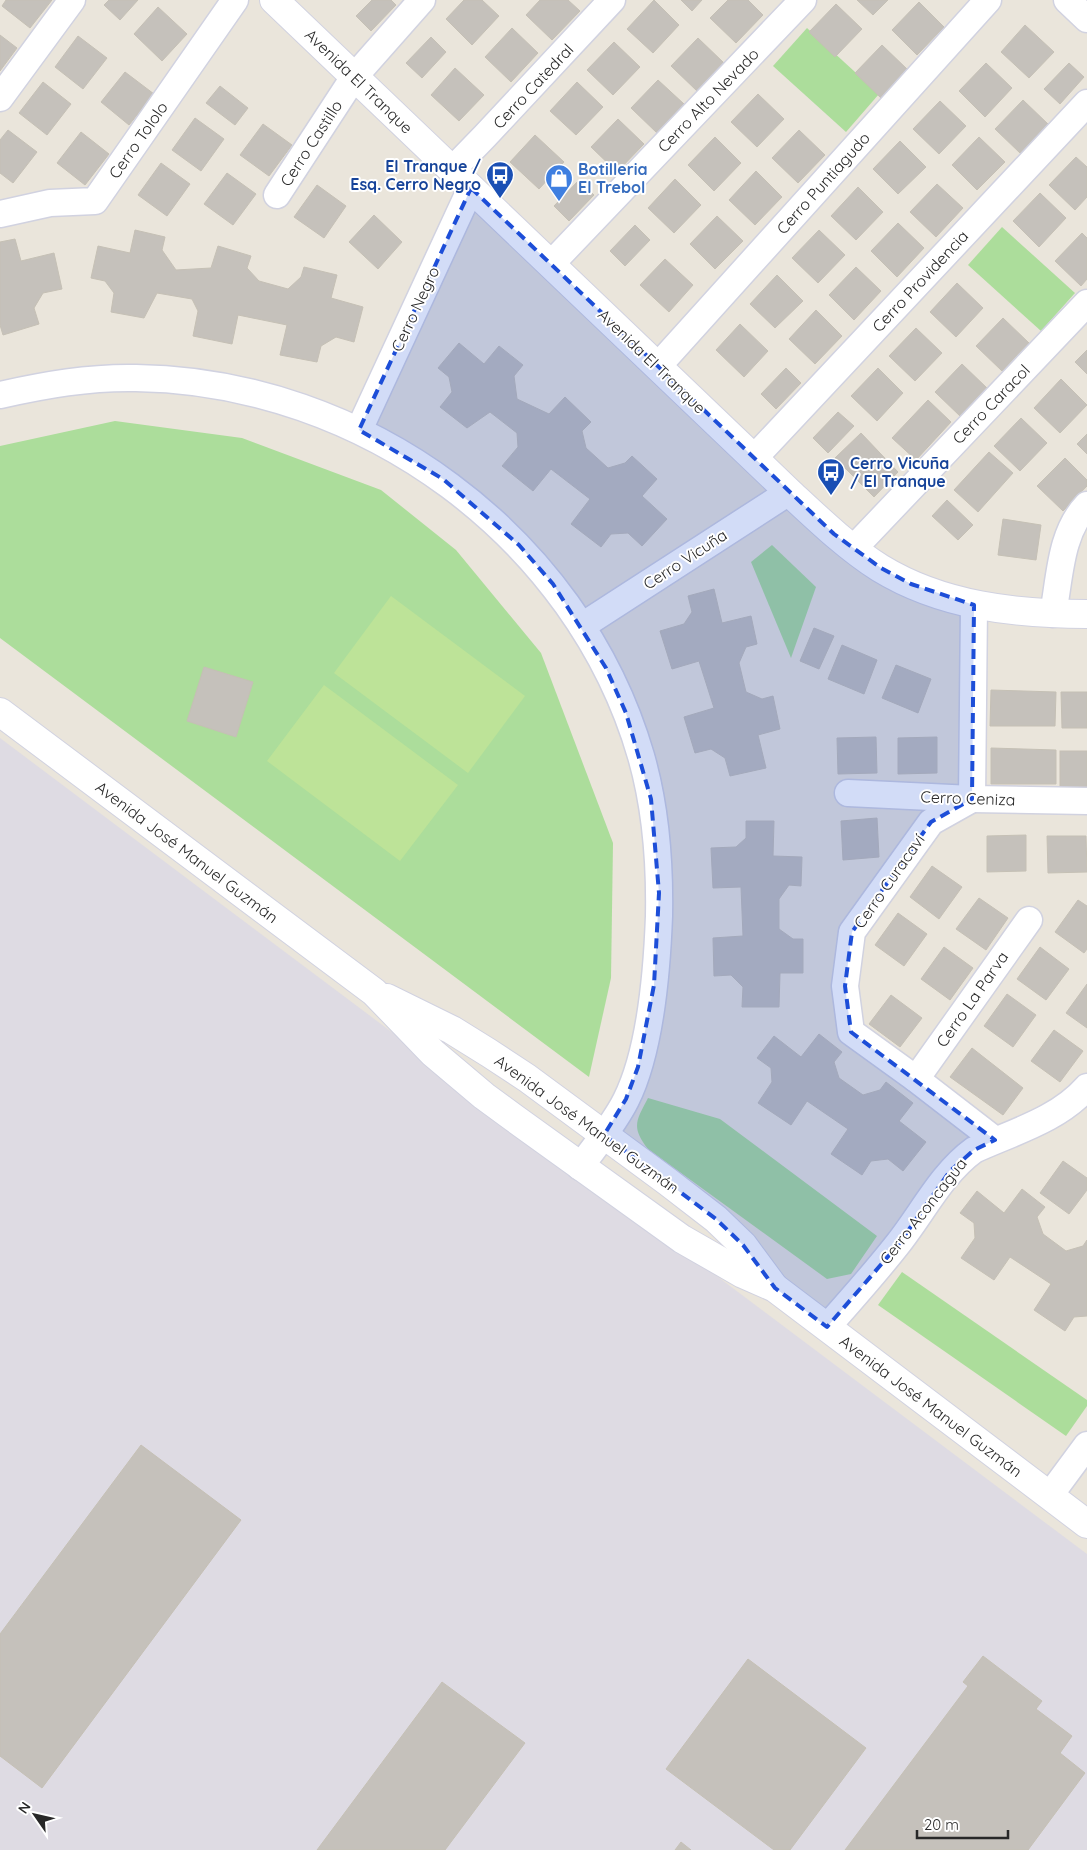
<svg xmlns="http://www.w3.org/2000/svg" width="1087" height="1850" viewBox="0 0 1087 1850" font-family="Quicksand,sans-serif">
<style>
.industrial{fill:#dedbe3}
.green{fill:#acdd9b}
.pitch{fill:#bde398}
.building{fill:#c5c1bb;stroke:#c5c0b5}
.lines{fill:none;stroke-linecap:round;stroke-linejoin:round}
.minor-casing{stroke:#d1d2e0;stroke-width:29}
.tertiary-casing{stroke:#d1d2e0;stroke-width:30}
.minor{stroke:#fff;stroke-width:26}
.tertiary{stroke:#fff;stroke-width:28}
.marked{fill:#1d4ed8;fill-opacity:0.2;stroke:#1d4ed8;stroke-width:4;stroke-dasharray:10 6;stroke-linejoin:round}
.labels{text-anchor:middle;dominant-baseline:central;stroke-width:4;stroke-linejoin:round;paint-order:stroke}
.street-label{font-size:16px;fill:#282828;stroke:#fff}
.transit-label{font-size:16px;font-weight:bold;fill:#164399;stroke:#fff;text-anchor:end}
.shop-label{font-size:16px;font-weight:bold;fill:#366cbe;stroke:#fff;text-anchor:start}
</style>
<rect width="100%" height="100%" fill="#eae5db"/>
<polygon class="industrial" points="0,738 1087,1554 1087,1850 0,1850"/>
<g class="green">
<polygon points="807,28 879,94 846,132 773,66"/>
<polygon points="1002,227 1075,293 1041,331 968,265"/>
<polygon points="115,421 242,438 381,490 456,550 541,653 613,843 611,978 589,1077 0,638 0,446"/>
<polygon points="772,545 816,587 791,658 751,562"/>
<path d="M648 1098 720 1119 877 1236 851 1274 827 1279 648 1149C631 1127 636 1121 648 1098Z"/>
<polygon points="902,1272 1087,1400 1087,1406 1066,1436 878,1305"/>
</g>
<g class="pitch">
<polygon points="391,596 525,696 468,773 334,673"/>
<polygon points="324,685 458,785 400,861 267,761"/>
</g>
<g class="building">
<polygon points="6,0 52,0 30,28 2,6"/>
<polygon points="109,0 138,0 120,20 104,5"/>
<polygon points="372,0 391,0 396,5 371,31 356,16"/>
<polygon points="464,0 482,0 499,16 472,45 446,19"/>
<polygon points="540,0 568,0 580,11 552,40 526,15"/>
<polygon points="654,0 679,25 653,53 627,29"/>
<polygon points="681,0 702,0 692,11"/>
<polygon points="728,0 748,0 763,15 736,43 710,18"/>
<polygon points="857,0 888,0 873,15"/>
<polygon points="919,2 944,27 917,55 892,30"/>
<polygon points="836,4 862,29 835,57 809,32"/>
<polygon points="158,7 187,34 162,61 134,34"/>
<polygon points="1025,25 1054,52 1029,78 1001,52"/>
<polygon points="512,28 538,53 511,82 485,57"/>
<polygon points="0,35 17,48 0,71"/>
<polygon points="78,36 107,58 83,89 55,67"/>
<polygon points="431,37 446,52 422,78 406,63"/>
<polygon points="698,38 724,63 697,91 671,66"/>
<polygon points="614,42 640,67 613,95 587,70"/>
<polygon points="882,45 908,70 881,98 855,73"/>
<polygon points="986,63 1012,88 985,117 959,91"/>
<polygon points="1069,63 1084,77 1060,104 1044,89"/>
<polygon points="455,68 484,95 459,121 431,95"/>
<polygon points="125,72 154,94 129,125 101,102"/>
<polygon points="658,80 684,104 657,133 631,108"/>
<polygon points="43,82 71,104 47,135 19,113"/>
<polygon points="577,82 603,107 576,135 550,111"/>
<polygon points="220,86 248,108 235,125 206,103"/>
<polygon points="758,94 784,119 757,147 731,122"/>
<polygon points="1023,100 1049,125 1021,154 995,129"/>
<polygon points="940,101 966,126 939,154 913,129"/>
<polygon points="195,118 224,139 201,171 172,150"/>
<polygon points="618,119 644,144 617,172 591,147"/>
<polygon points="263,124 292,145 269,176 240,155"/>
<polygon points="8,130 37,152 13,183 0,173 0,140"/>
<polygon points="799,130 825,155 798,183 772,158"/>
<polygon points="81,132 109,154 85,185 57,163"/>
<polygon points="535,135 564,162 539,189 510,162"/>
<polygon points="715,137 741,163 714,191 688,165"/>
<polygon points="979,137 1005,162 977,190 952,165"/>
<polygon points="900,141 926,167 898,194 873,169"/>
<polygon points="1076,157 1087,167 1087,197 1075,210 1049,185"/>
<polygon points="161,163 190,184 167,216 138,195"/>
<polygon points="756,171 782,197 755,225 729,200"/>
<polygon points="227,173 256,194 233,225 204,204"/>
<polygon points="675,179 701,205 674,233 648,208"/>
<polygon points="579,180 594,195 569,221 554,206"/>
<polygon points="937,184 963,208 936,237 910,212"/>
<polygon points="317,185 346,206 324,238 294,217"/>
<polygon points="858,187 883,212 856,240 831,216"/>
<polygon points="1040,193 1066,218 1039,247 1013,221"/>
<polygon points="374,215 402,242 378,269 349,242"/>
<polygon points="717,216 743,241 715,269 690,244"/>
<polygon points="898,223 924,248 897,277 871,251"/>
<polygon points="635,225 650,240 625,266 610,251"/>
<polygon points="135,230 165,237 162,250 176,270 211,268 218,246 251,256 247,268 259,281 288,289 301,277 304,267 337,275 331,298 363,307 354,342 336,337 321,346 317,362 280,355 287,325 238,315 232,344 193,336 198,311 192,299 157,293 144,318 111,312 114,293 105,281 91,278 98,246 130,253"/>
<polygon points="819,230 845,255 818,283 792,258"/>
<polygon points="1082,233 1087,238 1087,279 1081,286 1055,261"/>
<polygon points="15,239 21,261 54,253 62,289 43,293 34,308 39,324 3,335 0,325 0,242"/>
<polygon points="665,259 693,285 669,312 640,285"/>
<polygon points="856,267 881,291 854,320 829,295"/>
<polygon points="777,275 803,301 775,328 750,304"/>
<polygon points="957,283 983,308 956,337 930,312"/>
<polygon points="816,310 842,336 815,364 789,339"/>
<polygon points="1003,318 1029,343 1002,371 976,346"/>
<polygon points="740,324 768,351 744,377 716,350"/>
<polygon points="916,328 942,353 915,381 889,356"/>
<polygon points="459,343 484,364 499,346 523,365 514,376 517,399 549,414 565,397 591,422 582,431 586,448 608,468 625,463 632,456 657,479 642,496 667,519 642,546 628,533 611,534 601,547 571,524 590,499 551,469 533,491 502,466 518,447 517,433 490,412 467,428 440,407 452,392 449,377 438,368"/>
<polygon points="1087,350 1087,374 1075,362"/>
<polygon points="962,364 988,389 961,417 935,392"/>
<polygon points="786,368 801,383 776,409 761,394"/>
<polygon points="878,368 903,393 877,421 851,396"/>
<polygon points="1061,379 1087,405 1060,433 1034,408"/>
<polygon points="928,400 951,422 916,460 892,438"/>
<polygon points="838,412 854,426 828,453 813,438"/>
<polygon points="1021,418 1047,443 1020,471 994,446"/>
<polygon points="861,433 898,472 874,497 835,458"/>
<polygon points="1087,434 1087,454 1077,444"/>
<polygon points="989,452 1013,473 978,512 954,490"/>
<polygon points="1065,458 1087,480 1087,486 1063,511 1037,486"/>
<polygon points="947,500 973,525 958,540 932,516"/>
<polygon points="1003,519 1041,525 1036,560 998,555"/>
<polygon points="714,589 722,623 751,616 757,644 746,647 739,663 746,692 762,699 773,696 780,729 758,735 766,768 730,776 725,758 711,749 695,753 684,717 714,708 699,661 672,669 660,631 684,624 692,612 688,596"/>
<polygon points="814,628 834,636 819,669 800,661"/>
<polygon points="842,645 877,660 864,694 828,679"/>
<polygon points="896,665 931,679 918,713 882,698"/>
<polygon points="204,667 253,682 236,737 187,721"/>
<polygon points="991,690 1056,692 1055,726 990,726"/>
<polygon points="1061,692 1087,692 1087,728 1062,728"/>
<polygon points="876,737 877,773 838,774 837,738"/>
<polygon points="937,737 937,773 898,774 898,738"/>
<polygon points="991,748 1056,750 1056,784 991,784"/>
<rect x="1060" y="751" width="27" height="36"/>
<polygon points="877,818 879,857 843,860 841,821"/>
<polygon points="746,821 774,821 773,856 802,857 801,886 789,885 779,899 779,929 793,939 803,939 803,973 780,973 779,1007 742,1007 743,987 731,975 714,976 713,938 743,936 741,887 713,888 711,848 736,847 746,838"/>
<polygon points="1026,835 1026,871 987,872 987,836"/>
<polygon points="1047,836 1086,836 1087,872 1048,873"/>
<polygon points="932,866 962,887 939,919 910,897"/>
<polygon points="979,898 1008,918 986,950 956,929"/>
<polygon points="1078,900 1087,906 1087,949 1084,953 1055,932"/>
<polygon points="898,913 927,934 904,966 875,945"/>
<polygon points="944,947 973,968 950,1000 921,979"/>
<polygon points="1040,947 1069,969 1046,1000 1017,979"/>
<polygon points="1087,984 1087,1028 1066,1013"/>
<polygon points="1007,994 1036,1015 1013,1047 984,1026"/>
<polygon points="891,995 922,1018 900,1047 869,1024"/>
<polygon points="1054,1030 1083,1051 1060,1082 1031,1061"/>
<polygon points="819,1034 842,1052 834,1062 839,1078 863,1095 880,1090 886,1082 913,1103 899,1121 926,1142 903,1171 888,1159 871,1161 862,1175 831,1154 848,1129 807,1101 791,1125 758,1103 772,1082 771,1068 757,1058 774,1036 801,1057"/>
<polygon points="972,1048 1023,1088 1003,1115 950,1077"/>
<polygon points="1063,1161 1087,1178 1087,1190 1069,1214 1040,1193"/>
<polygon points="1022,1189 1045,1207 1037,1217 1043,1234 1066,1251 1083,1246 1087,1240 1087,1316 1074,1317 1065,1331 1034,1310 1051,1284 1010,1257 994,1280 961,1258 975,1238 974,1223 960,1213 977,1191 1004,1213"/>
<polygon points="141,1445 241,1520 42,1788 0,1756 0,1634"/>
<polygon points="983,1656 1042,1701 1036,1709 1072,1736 1060,1753 1085,1773 1028,1850 845,1850 968,1686 963,1682"/>
<polygon points="748,1659 866,1748 790,1850 774,1850 666,1769"/>
<polygon points="442,1682 525,1743 445,1850 317,1850"/>
<polygon points="681,1842 691,1850 675,1850"/>
</g>
<g class="lines">
<g class="minor-casing">
<g id="minor">
<polyline points="1067,0 1087,19"/>
<polyline points="0,98 72,0"/>
<polyline points="452,170 485,136 612,0"/>
<polyline points="277,195 354,77 422,0"/>
<polyline points="0,214 50,203 95,201 235,0"/>
<polyline points="551,264 803,0"/>
<polyline points="658,366 988,0"/>
<path d="M0 395C45 385 89 377 136 378 363 381 577 536 641 756 656 808 660 862 659 916 657 970 650 1052 626 1100 614 1124 596 1145 580 1167"/>
<polyline points="359,430 471,188"/>
<polyline points="754,458 1087,103"/>
<polyline points="853,549 1087,303"/>
<path d="M1053 614C1060 577 1060 533 1087 505"/>
<polyline points="582,626 789,492"/>
<polyline points="848,793 972,799 1087,801"/>
<polyline points="972,799 931,822 852,932 845,986 851,1032 916,1079 995,1140"/>
<polyline points="972,799 974,605"/>
<polyline points="916,1079 1029,920"/>
<path d="M827 1327C851 1300 875 1273 897 1245 922 1214 941 1174 974 1150 1013 1132 1058 1120 1087 1087"/>
<polyline points="1050,1495 1087,1445"/>
</g>
</g>
<g class="tertiary-casing">
<g id="tertiary">
<path d="M274 0 789 492C818 519 847 547 880 568 942 606 1016 614 1087 614"/>
<polyline points="0,712 374,992 433,1053 484,1096 514,1118 682,1239 743,1274 775,1288 1087,1524"/>
<polyline points="387,998 452,1030 489,1053 527,1078 668,1182 716,1219 743,1245 774,1287"/>
</g>
</g>
<use href="#minor" class="minor"/>
<use href="#tertiary" class="tertiary"/>
</g>
<path class="marked" d="M471 188 834 534 881 568 911 584 974 605 972 799 931 822 852 932 845 986 851 1032 995 1140 974 1150 950 1171 898 1245 827 1327 775 1288 743 1245 716 1219 604 1135 626 1099 638 1067 654 985 659 893 651 799 626 713 606 668 553 584 519 545 443 479 359 430Z"/>
<defs>
<g id="bus-pin" transform="scale(1.4375)"><path d="M0 17L-7.5 6A9.5 9.5 0 1 1 7.5 6Z" fill="#1a4fb4" stroke="#fff"/><path d="M-5-6H5V4H4V6H2V4H-2V6H-4V4H-5ZM-3.5-4V0h7V-4ZM-3.5 1.2v1.5H-2V1.2ZM2 1.2v1.5H3.5V1.2Z" fill="#fff"/></g>
<g id="shop-pin" transform="scale(1.4375)"><path d="M0 17L-7.5 6A9.5 9.5 0 1 1 7.5 6Z" fill="#3f7fe0" stroke="#fff"/><path d="M-5-2.5h2.3a2.7 3.5 0 0 1 5.4 0H5L5.5 6h-11ZM-1.5-2.5h3a1.5 2.3 0 0 0-3 0Z" fill="#fff"/></g>
</defs>
<g fill-rule="evenodd">
<use href="#bus-pin" x="500" y="175"/>
<use href="#shop-pin" x="559" y="178"/>
<use href="#bus-pin" x="831" y="472"/>
</g>
<g class="labels">
<g class="street-label">
<text transform="translate(359 81) rotate(44)">Avenida El Tranque</text>
<text transform="translate(533 86) rotate(-47)">Cerro Catedral</text>
<text transform="translate(708 100) rotate(-46)">Cerro Alto Nevado</text>
<text transform="translate(138 140) rotate(-55)">Cerro Tololo</text>
<text transform="translate(311 143) rotate(-57)">Cerro Castillo</text>
<text transform="translate(823 183) rotate(-48)">Cerro Puntiagudo</text>
<text transform="translate(920 281) rotate(-47)">Cerro Providencia</text>
<text transform="translate(415 309) rotate(-65)">Cerro Negro</text>
<text transform="translate(652 361) rotate(44)">Avenida El Tranque</text>
<text transform="translate(991 404) rotate(-46)">Cerro Caracol</text>
<text transform="translate(685 559) rotate(-33)">Cerro Vicuña</text>
<text transform="translate(968 798) rotate(2)">Cerro Ceniza</text>
<text transform="translate(187 852) rotate(37)">Avenida José Manuel Guzmán</text>
<text transform="translate(889 881) rotate(-55)">Cerro Curacaví</text>
<text transform="translate(972 999) rotate(-55)">Cerro La Parva</text>
<text transform="translate(587 1124) rotate(36)">Avenida José Manuel Guzmán</text>
<text transform="translate(923 1211) rotate(-52)">Cerro Aconcagua</text>
<text transform="translate(931 1406) rotate(37)">Avenida José Manuel Guzmán</text>
</g>
<g class="transit-label">
<text x="481" y="166">El Tranque /<tspan x="481" dy="18">Esq. Cerro Negro</tspan></text>
<text x="850" y="463" text-anchor="start">Cerro Vicuña<tspan x="850" dy="18">/ El Tranque</tspan></text>
</g>
<g class="shop-label">
<text x="578" y="169">Botilleria<tspan x="578" dy="18">El Trebol</tspan></text>
</g>
</g>
<g transform="translate(35 1815) rotate(304)" stroke="#ffffff" stroke-width="4" paint-order="stroke">
<path d="M0-4L9 19L0 12L-9 19Z" fill="#282828"/>
<text y="-8" font-size="14" font-weight="bold" text-anchor="middle" fill="#282828">N</text>
</g>
<path d="M917 1830v8h91v-8" fill="none" stroke="#282828" stroke-width="2.5"/>
<text x="924" y="1830" font-size="15" fill="#282828" stroke="#ffffff" stroke-width="4" paint-order="stroke">20 m</text>
</svg>
